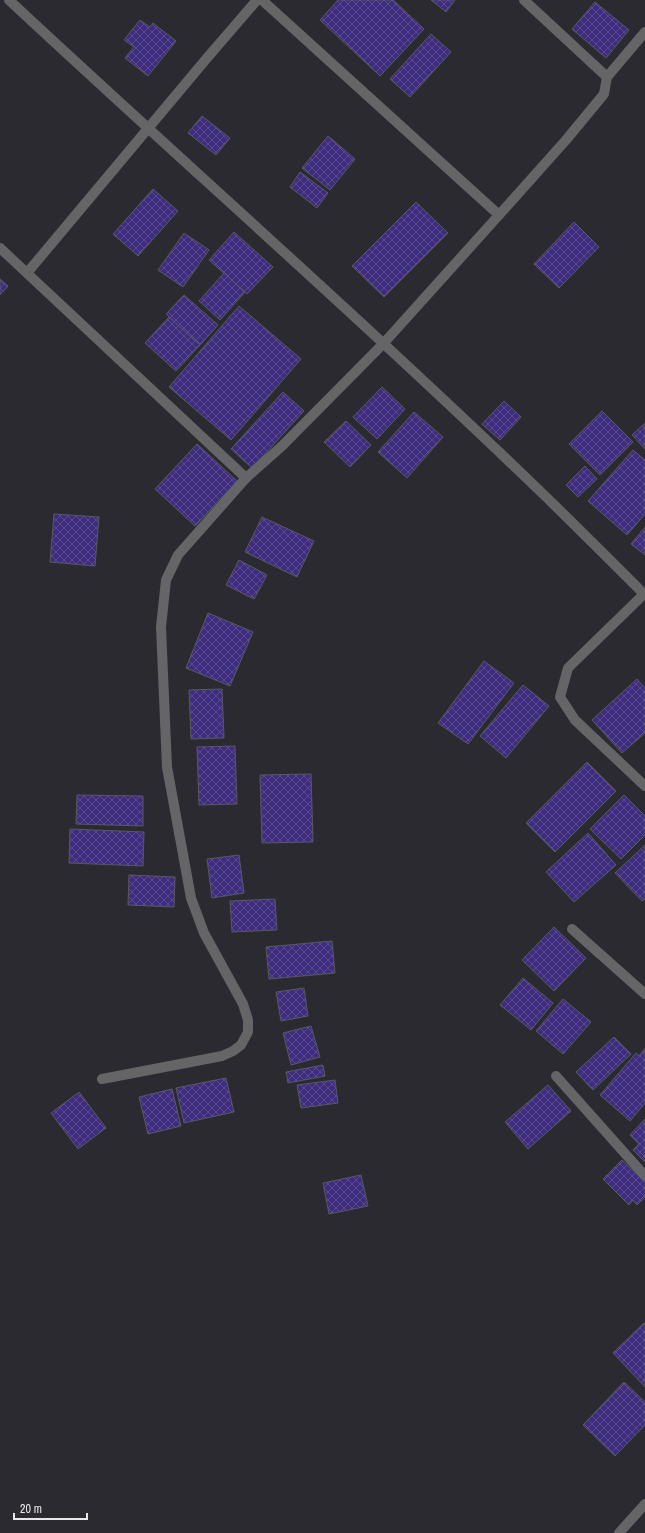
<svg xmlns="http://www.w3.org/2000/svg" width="645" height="1533" viewBox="0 0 645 1533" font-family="'Archivo Narrow',sans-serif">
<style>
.building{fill:url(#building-cross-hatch);stroke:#595960}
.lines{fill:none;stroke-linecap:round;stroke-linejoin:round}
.minor{stroke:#656568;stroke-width:10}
</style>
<defs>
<pattern id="building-cross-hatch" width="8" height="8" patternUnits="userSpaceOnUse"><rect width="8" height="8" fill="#3e2d7e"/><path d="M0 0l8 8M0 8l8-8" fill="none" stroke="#5a4b90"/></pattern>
</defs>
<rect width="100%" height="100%" fill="#2a2a30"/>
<g class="building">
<polygon points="338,0 393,0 424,29 380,76 320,20"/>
<polygon points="431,0 455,0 446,12"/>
<polygon points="595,2 629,30 606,58 572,29"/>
<polygon points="140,20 150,27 153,23 176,41 148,76 125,58 134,47 124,40"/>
<polygon points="431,34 451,52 410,97 390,79"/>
<polygon points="202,116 230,138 216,155 188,133"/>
<polygon points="328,136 355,159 330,190 302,168"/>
<polygon points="300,172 328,193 317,208 290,187"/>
<polygon points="153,189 178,211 138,256 113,234"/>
<polygon points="416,202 448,233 384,297 352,266"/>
<polygon points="574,222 599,247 559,288 534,264"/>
<polygon points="234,232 273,267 247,294 209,260"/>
<polygon points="184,233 209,250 183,287 158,270"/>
<polygon points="224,273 245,292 220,320 199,301"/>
<polygon points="0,279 8,286 0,295"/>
<polygon points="184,295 218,325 200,345 166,314"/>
<polygon points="239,306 301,359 231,440 169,387"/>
<polygon points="169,317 200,345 176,371 145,343"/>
<polygon points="382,387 405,409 377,439 353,417"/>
<polygon points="283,392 304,411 252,468 231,449"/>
<polygon points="504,401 521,417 500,440 482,424"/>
<polygon points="602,411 633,442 600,475 569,444"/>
<polygon points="414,412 443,437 407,478 378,452"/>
<polygon points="346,421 371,445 350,467 324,442"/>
<polygon points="645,423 645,449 632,435"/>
<polygon points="197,444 237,481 195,526 155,489"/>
<polygon points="633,450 645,460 645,514 627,535 588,501"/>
<polygon points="585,466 597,479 578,497 566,485"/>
<polygon points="54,514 99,517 95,566 50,562"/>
<polygon points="262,517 314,541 297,577 245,552"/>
<polygon points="645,527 645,555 631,544"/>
<polygon points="239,560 267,575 254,599 226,585"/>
<polygon points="208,613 253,632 230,686 186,668"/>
<polygon points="484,661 514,683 468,744 438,723"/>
<polygon points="637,679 645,688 645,733 622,753 592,720"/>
<polygon points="523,685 549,706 506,758 480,736"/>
<polygon points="222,689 224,738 191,739 189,690"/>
<polygon points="235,746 237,804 199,805 197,747"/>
<polygon points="587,762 616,791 555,852 526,823"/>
<polygon points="311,774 313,842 262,843 260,775"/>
<polygon points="77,795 143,796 143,826 76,824"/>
<polygon points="624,795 645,816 645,835 621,859 590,829"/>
<polygon points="70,829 144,832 143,866 69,863"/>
<polygon points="588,833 616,865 574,902 546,872"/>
<polygon points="645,845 645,899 642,901 615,873"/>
<polygon points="239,855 244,893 212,898 207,859"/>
<polygon points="129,875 175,877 174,907 128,905"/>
<polygon points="275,899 277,930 232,932 230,901"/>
<polygon points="554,927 586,958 554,991 522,960"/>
<polygon points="332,941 335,973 269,979 266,947"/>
<polygon points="523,978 553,1003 531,1030 500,1005"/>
<polygon points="304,988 308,1016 281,1021 276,992"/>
<polygon points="563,999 591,1022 563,1054 536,1031"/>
<polygon points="311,1026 320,1057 291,1065 283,1033"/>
<polygon points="614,1037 631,1054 593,1090 576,1072"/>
<polygon points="645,1048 645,1103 630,1121 600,1095 636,1053 639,1056"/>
<polygon points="323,1065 325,1076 288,1083 286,1072"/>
<polygon points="226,1078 234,1112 184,1123 176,1088"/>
<polygon points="335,1080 338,1103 301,1108 297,1085"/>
<polygon points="548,1085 571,1111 528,1149 505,1122"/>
<polygon points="172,1089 181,1126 148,1134 139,1097"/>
<polygon points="79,1092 106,1128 78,1149 51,1113"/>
<polygon points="645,1119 645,1162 633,1150 639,1144 630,1135"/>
<polygon points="622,1160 645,1182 645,1197 637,1205 633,1200 629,1205 603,1179"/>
<polygon points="361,1175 368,1206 329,1214 323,1183"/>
<polygon points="644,1323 645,1325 645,1387 613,1353"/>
<polygon points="624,1382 645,1402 645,1425 615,1456 583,1425"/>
</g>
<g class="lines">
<g class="minor">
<path d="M9 0C186 165 368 325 542 493 577 527 611 561 645 595"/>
<polyline points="262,0 499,215 566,140 604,94 607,77 645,32"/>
<polyline points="524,0 607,77"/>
<polyline points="0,248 246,478"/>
<polyline points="27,273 207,58 257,0"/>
<polyline points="645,593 568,668 560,697 575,720 645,786"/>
<polyline points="572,929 645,994"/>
<polyline points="556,1076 645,1176"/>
<polyline points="102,1079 222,1056 233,1051 241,1045 248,1032 248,1020 243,1004 204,933 191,898 167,767 161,627 166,580 178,555 246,478 282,446 383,344 499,215"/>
<polyline points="619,1533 645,1504"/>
</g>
</g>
<path d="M14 1513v6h73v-6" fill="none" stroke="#e8e8ec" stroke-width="2"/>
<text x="20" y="1513" font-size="12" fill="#e8e8ec" stroke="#2a2a30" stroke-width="3" paint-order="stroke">20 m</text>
</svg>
